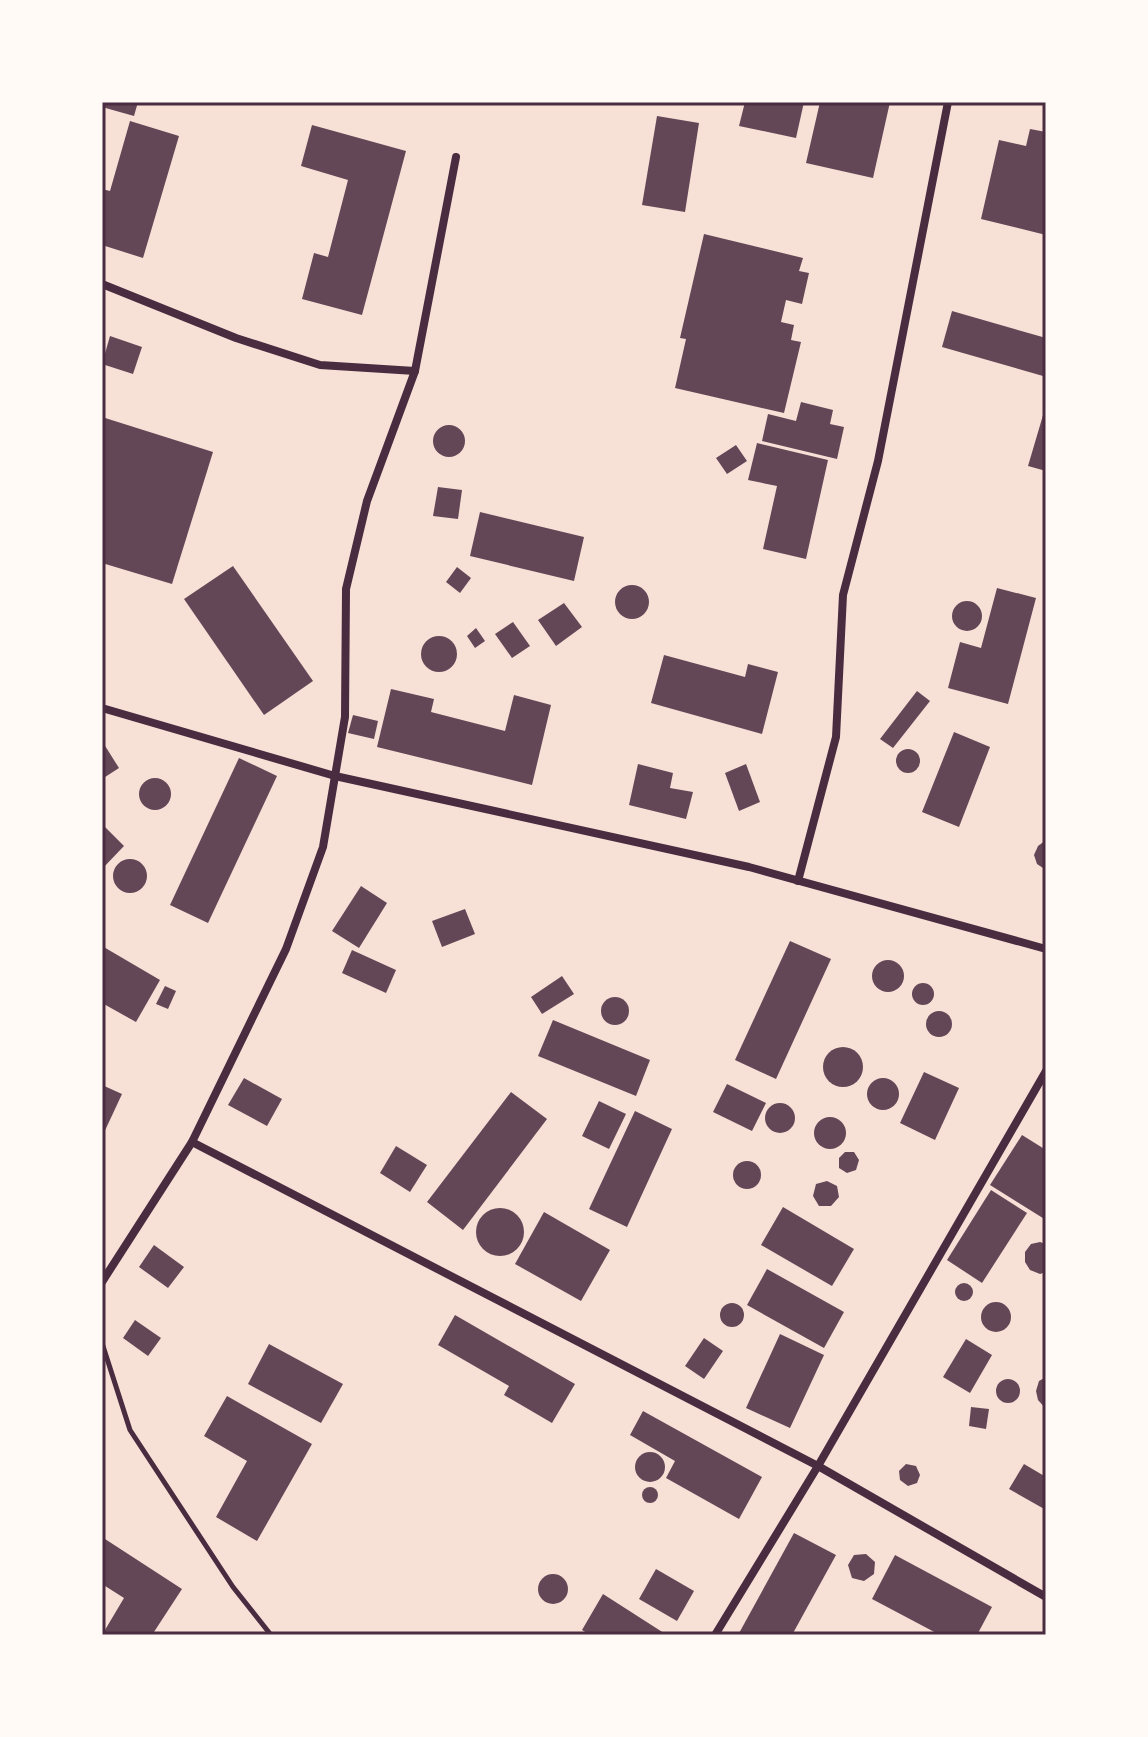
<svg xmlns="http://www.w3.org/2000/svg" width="1148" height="1737" viewBox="0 0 1148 1737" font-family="'Public Sans',sans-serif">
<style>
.building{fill:#644757}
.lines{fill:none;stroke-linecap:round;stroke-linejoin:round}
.path{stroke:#4a2c40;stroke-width:5}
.minor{stroke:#4a2c40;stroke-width:8}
.neatline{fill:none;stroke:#4a2c40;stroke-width:3}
</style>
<rect width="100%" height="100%" fill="#f7e1d7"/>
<g class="building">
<polygon points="102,102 138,102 134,116 102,107"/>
<polygon points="745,102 804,102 796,138 739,126"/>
<polygon points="820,102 890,102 873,178 806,163"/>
<polygon points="657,116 699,123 685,212 642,205"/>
<polygon points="130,121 179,136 143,258 102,245 102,189 110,191"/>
<polygon points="312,125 406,151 362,315 302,299 314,253 328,257 348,180 301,166"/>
<polygon points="1030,129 1046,132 1046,235 981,219 999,140 1026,146"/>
<polygon points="704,234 803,258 799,271 809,273 802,304 786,300 781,322 794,325 791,340 801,342 784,413 675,388 686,339 680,338"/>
<polygon points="952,311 1046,338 1046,364 1043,376 942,347"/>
<polygon points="110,336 142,347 133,374 102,364"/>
<polygon points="801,402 833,410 830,424 844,427 837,459 762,441 768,414 796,421"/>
<polygon points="1046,405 1046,471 1028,466"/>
<polygon points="102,417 213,452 172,584 102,563"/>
<circle cx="449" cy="441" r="16"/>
<polygon points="757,443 828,460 806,559 763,549 777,486 748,480"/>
<polygon points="736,445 747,461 727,474 716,458"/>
<polygon points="438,487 462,490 458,519 433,516"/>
<polygon points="480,512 584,537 574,581 470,556"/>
<polygon points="233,566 313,681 264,715 184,599"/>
<polygon points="457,567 471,578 460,593 446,582"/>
<circle cx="632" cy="602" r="17"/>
<polygon points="997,588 1036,598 1008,704 948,688 960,642 981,648"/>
<circle cx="967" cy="616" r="15"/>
<polygon points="564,603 582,627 556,646 538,620"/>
<polygon points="513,622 530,646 512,658 495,634"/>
<polygon points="476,628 485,641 475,648 467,636"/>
<circle cx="439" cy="654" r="18"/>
<polygon points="664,655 745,677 748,664 778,672 762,734 651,703"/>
<polygon points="391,689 434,699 431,712 505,731 514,695 551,705 532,785 377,747"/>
<polygon points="917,691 930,701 893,748 880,739"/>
<polygon points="353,715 378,721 374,739 348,733"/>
<polygon points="954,732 990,747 959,827 922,812"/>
<polygon points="102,741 119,768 102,779"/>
<circle cx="908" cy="761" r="12"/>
<polygon points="239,758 277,776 208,923 170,905"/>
<polygon points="638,764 673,773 670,788 693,792 686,819 629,805"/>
<polygon points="746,764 760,802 739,811 725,773"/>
<circle cx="155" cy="794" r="16"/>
<polygon points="102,824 124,846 102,869"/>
<polygon points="1046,840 1046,870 1037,864 1034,855 1038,846"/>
<circle cx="130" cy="876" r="17"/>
<polygon points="361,886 387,903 359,948 332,931"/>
<polygon points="465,909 475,934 442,947 432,921"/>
<polygon points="790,941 831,959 776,1079 735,1060"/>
<polygon points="102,946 160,980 136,1022 102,1003"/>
<polygon points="352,950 396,970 386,993 342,973"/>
<circle cx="888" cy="976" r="16"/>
<polygon points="562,976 574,994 542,1014 531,997"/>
<circle cx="923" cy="994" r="11"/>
<polygon points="165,986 176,991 168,1009 156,1004"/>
<circle cx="615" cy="1011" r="14"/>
<circle cx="939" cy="1024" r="13"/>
<polygon points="553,1020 650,1060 636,1096 538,1056"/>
<circle cx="843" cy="1067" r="20"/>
<polygon points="924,1072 959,1088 935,1140 900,1123"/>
<circle cx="883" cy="1094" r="16"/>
<polygon points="244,1078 282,1099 267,1126 228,1105"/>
<polygon points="727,1084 766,1103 752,1131 713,1112"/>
<polygon points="102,1085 122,1094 102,1137"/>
<polygon points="511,1092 547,1119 463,1230 427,1202"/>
<polygon points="599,1101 626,1114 609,1149 582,1136"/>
<circle cx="780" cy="1118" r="15"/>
<polygon points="635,1111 672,1129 627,1227 589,1209"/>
<circle cx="830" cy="1133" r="16"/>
<polygon points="1022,1135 1046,1150 1046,1220 990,1185"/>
<polygon points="396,1146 427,1165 410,1192 380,1173"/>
<polygon points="845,1152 854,1152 859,1160 856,1170 847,1173 839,1168 839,1158"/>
<circle cx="747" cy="1175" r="14"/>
<polygon points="827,1181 837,1186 839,1197 831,1206 819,1206 813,1196 816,1184"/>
<polygon points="991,1190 1027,1213 982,1283 947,1260"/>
<polygon points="783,1207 854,1249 832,1286 761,1245"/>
<circle cx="500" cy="1232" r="24"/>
<polygon points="544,1212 610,1250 581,1301 515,1264"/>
<polygon points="1040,1242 1046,1244 1046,1272 1040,1274 1030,1270 1025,1262 1025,1252 1031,1244"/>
<polygon points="154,1245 184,1267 168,1288 139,1267"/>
<polygon points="767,1269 844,1312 824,1348 747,1305"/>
<circle cx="964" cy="1292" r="9"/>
<circle cx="996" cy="1317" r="15"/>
<circle cx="732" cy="1315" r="12"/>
<polygon points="455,1315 575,1384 552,1423 504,1395 509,1386 438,1345"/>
<polygon points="135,1320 161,1338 148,1356 123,1338"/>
<polygon points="780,1334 824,1355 790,1428 746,1408"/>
<polygon points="704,1338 723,1351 704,1379 685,1366"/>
<polygon points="966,1339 992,1355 970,1393 943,1377"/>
<polygon points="269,1344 343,1384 321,1423 248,1384"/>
<polygon points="1046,1377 1046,1409 1038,1400 1036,1391 1039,1381"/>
<circle cx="1008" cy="1391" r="12"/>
<polygon points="227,1396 312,1444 257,1541 216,1517 247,1461 204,1436"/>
<polygon points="971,1407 989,1409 986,1429 969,1426"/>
<polygon points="643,1411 762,1477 739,1519 666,1478 675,1461 630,1435"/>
<circle cx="650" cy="1467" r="15"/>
<polygon points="906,1464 916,1466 920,1475 917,1483 908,1486 900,1480 899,1471"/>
<polygon points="1024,1464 1046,1477 1046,1510 1009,1489"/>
<circle cx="650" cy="1495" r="8"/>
<polygon points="794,1533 836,1555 792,1635 738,1635"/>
<polygon points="105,1539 182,1589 152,1635 102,1635 124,1598 102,1584 102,1544"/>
<polygon points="866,1554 875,1562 874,1574 864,1581 852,1578 848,1565 854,1555"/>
<polygon points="895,1555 992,1607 977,1635 940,1635 872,1599"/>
<polygon points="656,1569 694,1591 677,1621 639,1599"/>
<circle cx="553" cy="1589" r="15"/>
<polygon points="603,1594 667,1635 590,1635 582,1630"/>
</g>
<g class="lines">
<polyline class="path" points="102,1343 130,1430 233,1587 271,1635"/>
<g class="minor">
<polyline points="102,284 236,338 320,365 415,371"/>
<polyline points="102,708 335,776 749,867 1046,949"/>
<polyline points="798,881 836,737 843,595 878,461 948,102"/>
<polyline points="192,1142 818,1466 1046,1597"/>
<polyline points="102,1282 192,1142 286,949 323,847 345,717 346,589 367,501 415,371 456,157"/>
<polyline points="715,1635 818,1466 1046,1071"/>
</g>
</g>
<rect width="1148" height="1737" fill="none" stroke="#fffaf5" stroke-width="208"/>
<rect x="104" y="104" width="940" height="1529" class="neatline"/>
</svg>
